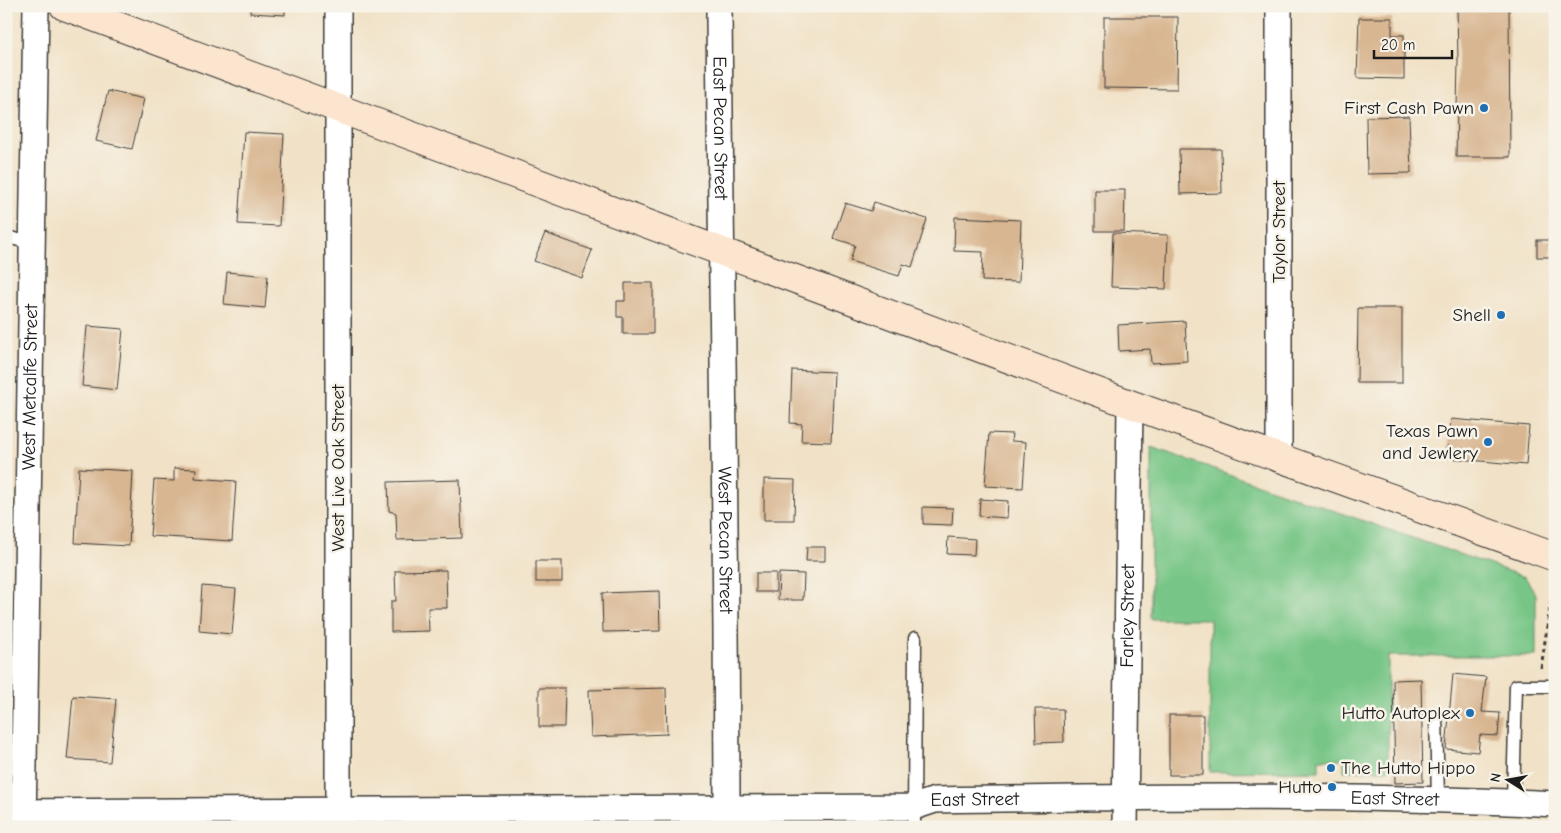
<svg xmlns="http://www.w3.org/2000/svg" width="1561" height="833" viewBox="0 0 1561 833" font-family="'Comic Neue',sans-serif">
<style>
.green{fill:#78c687;stroke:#4a7152}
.building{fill:#d8b691}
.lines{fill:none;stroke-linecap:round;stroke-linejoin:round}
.lane-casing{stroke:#3c3a36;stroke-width:15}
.street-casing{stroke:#3c3a36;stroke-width:28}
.secondary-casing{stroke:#3c3a36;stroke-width:30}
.path{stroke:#3c3a36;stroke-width:3;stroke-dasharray:4 4;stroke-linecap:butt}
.lane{stroke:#fff;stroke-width:12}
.street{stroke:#fff;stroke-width:25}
.secondary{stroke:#fce5cf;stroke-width:28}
.poi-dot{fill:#1f6fb2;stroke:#f7f3e8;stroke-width:2}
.labels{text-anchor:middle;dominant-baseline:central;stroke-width:5;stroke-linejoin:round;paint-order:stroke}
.poi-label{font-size:19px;fill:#1c1c1c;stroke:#f7f3e8;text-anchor:end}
.street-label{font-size:19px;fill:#1c1c1c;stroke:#f7f3e8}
</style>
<rect width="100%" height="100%" fill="#f7f3e8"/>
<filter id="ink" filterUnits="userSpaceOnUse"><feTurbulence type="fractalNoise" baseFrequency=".02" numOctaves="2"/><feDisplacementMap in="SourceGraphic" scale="10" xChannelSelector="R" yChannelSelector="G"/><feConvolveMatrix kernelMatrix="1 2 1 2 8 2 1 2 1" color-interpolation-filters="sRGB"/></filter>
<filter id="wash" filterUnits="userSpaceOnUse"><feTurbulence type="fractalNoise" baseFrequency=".0096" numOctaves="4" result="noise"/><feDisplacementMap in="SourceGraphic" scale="20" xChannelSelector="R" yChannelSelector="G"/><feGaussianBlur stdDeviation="1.12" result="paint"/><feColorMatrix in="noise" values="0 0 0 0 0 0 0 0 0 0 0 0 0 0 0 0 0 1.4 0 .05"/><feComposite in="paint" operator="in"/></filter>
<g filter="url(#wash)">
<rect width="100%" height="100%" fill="#f1e2c7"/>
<polygon class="green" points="1151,447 1525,577 1536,594 1536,656 1388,656 1388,770 1344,771 1344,759 1319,759 1319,771 1210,772 1210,619 1151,619"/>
<g id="blocks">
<g class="building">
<polygon points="251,6 285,6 285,15 250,13"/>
<polygon points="1509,6 1510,157 1456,157 1458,60 1457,7"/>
<polygon points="1104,17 1178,17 1177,89 1104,88"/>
<polygon points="1359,18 1392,18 1392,35 1404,35 1404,79 1357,78"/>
<polygon points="108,91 144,99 132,149 96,141"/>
<polygon points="1409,116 1411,173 1367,174 1366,117"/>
<polygon points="244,132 284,134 279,226 238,224"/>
<polygon points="1179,149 1221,149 1222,193 1180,194"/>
<polygon points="1095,190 1125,190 1124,231 1095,231"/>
<polygon points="874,202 927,219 912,267 903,264 899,276 850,261 855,245 833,238 845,203 871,211"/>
<polygon points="955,217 1021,220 1019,282 982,281 983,252 954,251"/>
<polygon points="545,233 592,250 582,278 534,261"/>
<polygon points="1113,233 1168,235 1166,289 1111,287"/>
<rect x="1537" y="240" width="14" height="17"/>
<polygon points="227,272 268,276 265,308 224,304"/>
<polygon points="625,283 653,283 653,334 623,334 623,317 617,317 617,301 625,301"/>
<polygon points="1358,308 1402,308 1402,383 1357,383"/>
<polygon points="1185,321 1187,361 1151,363 1150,349 1119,351 1118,325"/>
<polygon points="87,326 123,329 117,390 82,386"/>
<polygon points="792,370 834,372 831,442 801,441 802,424 790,423"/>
<polygon points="1451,419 1529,426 1526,465 1447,458"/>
<polygon points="989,433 1012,434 1011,441 1026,442 1023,488 985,486"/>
<polygon points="79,468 133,471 129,546 75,543"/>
<polygon points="174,468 196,469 195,478 236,481 232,541 150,536 154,480 174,481"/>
<polygon points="764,479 795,480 794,520 764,520"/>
<polygon points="460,480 462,538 397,540 396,513 389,511 388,482"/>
<polygon points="980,499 1008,501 1007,518 979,516"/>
<polygon points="923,507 953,508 952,525 923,524"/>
<polygon points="948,537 975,539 974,555 947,554"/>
<polygon points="807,547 825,547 825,561 806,561"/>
<rect x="536" y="561" width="26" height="21"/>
<polygon points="446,570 447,608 428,608 429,631 391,632 391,601 396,601 395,571"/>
<rect x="756" y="573" width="20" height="19"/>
<polygon points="779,573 804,574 803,600 778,600"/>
<polygon points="202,586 236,589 232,634 199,631"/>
<polygon points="659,591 660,631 603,632 602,593"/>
<polygon points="1453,674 1486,677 1482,712 1500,713 1498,736 1480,735 1478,752 1446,749"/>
<polygon points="1421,679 1423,782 1395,783 1393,680"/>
<polygon points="539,688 565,688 564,727 539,727"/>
<polygon points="666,688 667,734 591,737 589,690"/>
<polygon points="73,696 116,699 110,762 67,759"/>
<polygon points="1035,709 1063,709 1064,742 1036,743"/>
<rect x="1169" y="715" width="34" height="60"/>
</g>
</g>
</g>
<g filter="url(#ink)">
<use href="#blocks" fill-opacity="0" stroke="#3c3a36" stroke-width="1"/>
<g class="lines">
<g class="lane-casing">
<g id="lane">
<polyline points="6,237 32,243"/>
<polyline points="1436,717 1438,799"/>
<polyline points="1513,802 1516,686 1555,686"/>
<polyline points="914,827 915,638"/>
</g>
</g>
<g class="street-casing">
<g id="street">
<polyline points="338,6 338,826"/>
<path id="s1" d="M719 6C721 280 727 553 727 827"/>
<polyline points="1279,459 1279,6"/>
<path id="s2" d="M6 812 914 807 935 800C1142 797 1349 794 1555 804"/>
<path id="s3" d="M23 827 36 6"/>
<path id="s4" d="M1125 827 1130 404"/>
</g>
</g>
<g class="secondary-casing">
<polyline id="secondary" points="64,6 1130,404 1555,557"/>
</g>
<polyline class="path" points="1541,668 1553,587 1555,587"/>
<use href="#lane" class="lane"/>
<use href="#street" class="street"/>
<use href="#secondary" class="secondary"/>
</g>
</g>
<g class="poi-dot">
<circle cx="1484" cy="108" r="5"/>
<circle cx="1501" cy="315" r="5"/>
<circle cx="1488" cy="442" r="5"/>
<circle cx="1470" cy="713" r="5"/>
<circle cx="1331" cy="768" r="5"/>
<circle cx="1332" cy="787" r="5"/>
</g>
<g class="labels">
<g class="poi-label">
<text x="1474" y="108">First Cash Pawn</text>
<text x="1491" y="315">Shell</text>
<text x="1478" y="431">Texas Pawn<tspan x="1478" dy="22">and Jewlery</tspan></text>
<text x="1460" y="713">Hutto Autoplex</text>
<text x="1341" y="768" text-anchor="start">The Hutto Hippo</text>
<text x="1322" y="787">Hutto</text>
</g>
<g class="street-label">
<text stroke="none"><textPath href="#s1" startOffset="122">East Pecan Street</textPath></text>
<text transform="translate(1279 232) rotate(-90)">Taylor Street</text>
<text stroke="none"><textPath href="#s3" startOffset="440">West Metcalfe Street</textPath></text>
<text transform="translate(338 468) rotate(-90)">West Live Oak Street</text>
<text stroke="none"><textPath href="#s1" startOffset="534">West Pecan Street</textPath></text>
<text stroke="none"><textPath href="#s4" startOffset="211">Farley Street</textPath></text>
<text stroke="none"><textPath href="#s2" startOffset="1390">East Street</textPath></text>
<text stroke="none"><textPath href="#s2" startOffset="970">East Street</textPath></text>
</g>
</g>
<rect width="1561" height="833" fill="none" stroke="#f7f3e8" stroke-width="25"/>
<g transform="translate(1508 780) rotate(281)" stroke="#f7f3e8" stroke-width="4" paint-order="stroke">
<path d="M0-4L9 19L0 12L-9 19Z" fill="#1c1c1c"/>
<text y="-8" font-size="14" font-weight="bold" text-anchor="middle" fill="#1c1c1c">N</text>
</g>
<path d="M1374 50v8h78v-8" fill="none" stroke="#1c1c1c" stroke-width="2.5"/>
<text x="1381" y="50" font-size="15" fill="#1c1c1c" stroke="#f7f3e8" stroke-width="4" paint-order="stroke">20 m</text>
</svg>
